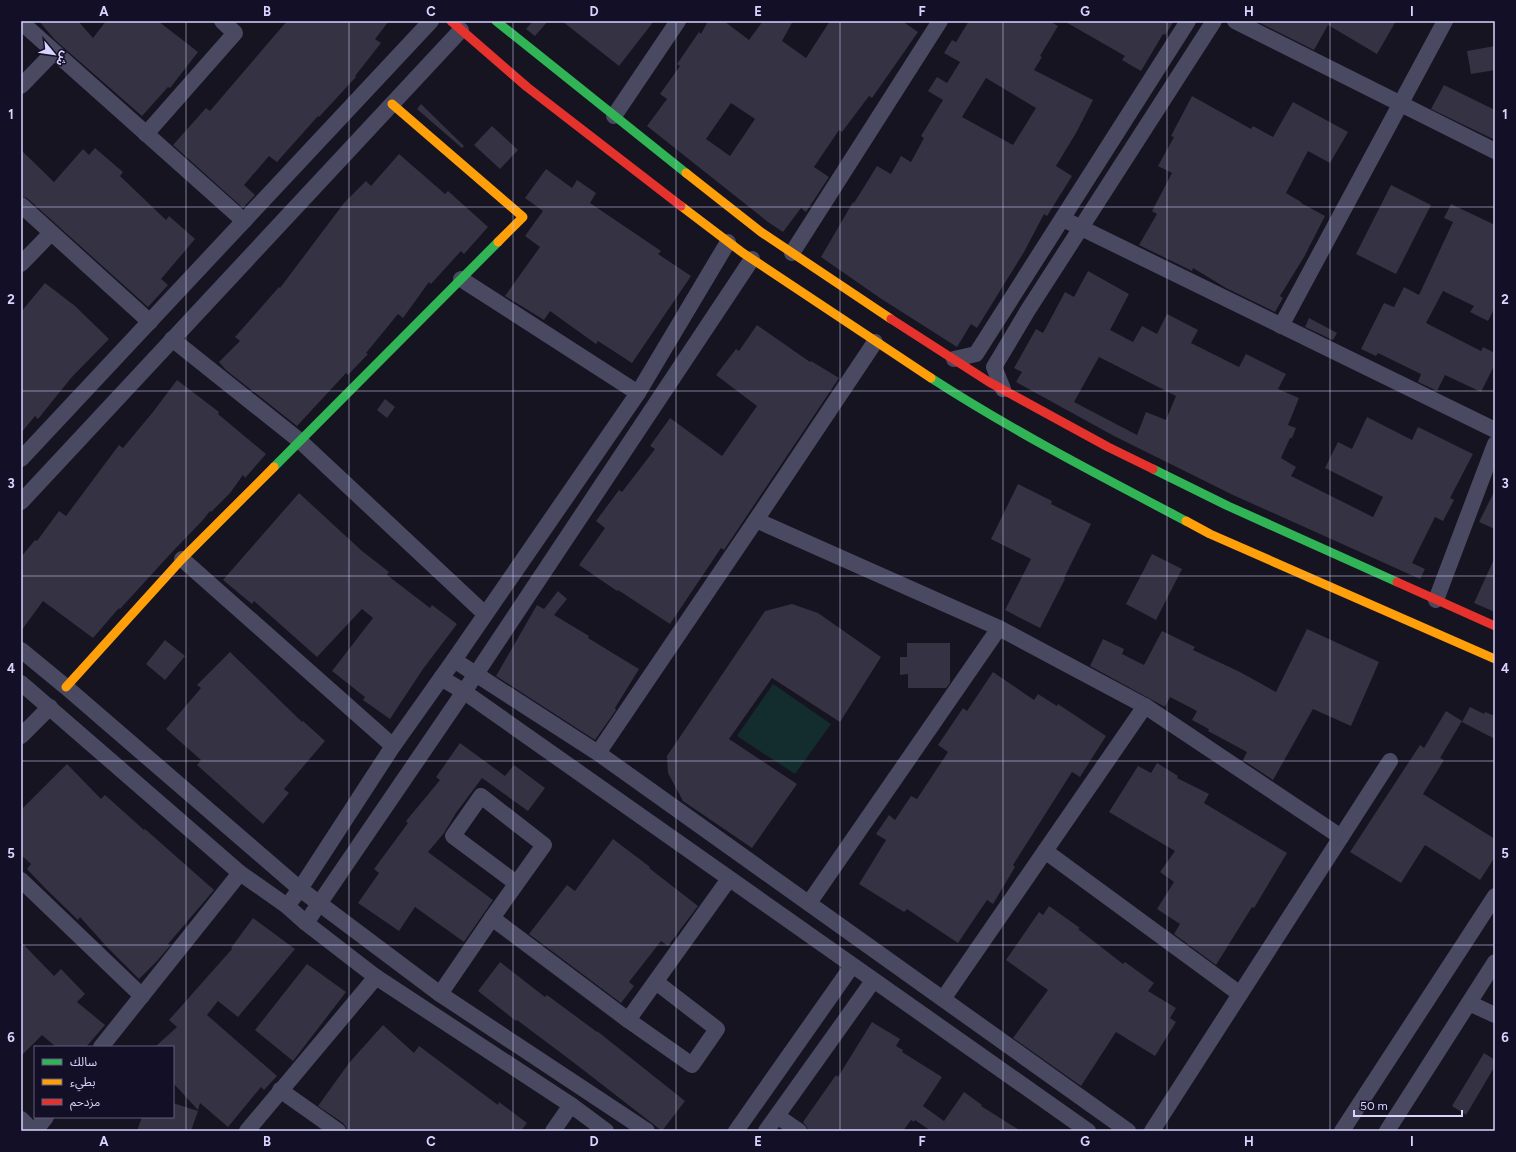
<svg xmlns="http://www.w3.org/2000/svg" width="1516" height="1152" viewBox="0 0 1516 1152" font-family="Figtree,'Noto Sans Arabic',sans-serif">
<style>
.green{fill:#132c2d}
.building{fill:#343243;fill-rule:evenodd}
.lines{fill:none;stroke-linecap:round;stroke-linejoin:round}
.street{stroke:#4a4962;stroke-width:16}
.fast{stroke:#30b455;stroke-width:9}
.slow{stroke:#ff9f0a;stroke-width:9}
.jam{stroke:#e5322d;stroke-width:9}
.grid{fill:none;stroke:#d9d4ff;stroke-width:1;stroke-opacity:0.55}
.neatline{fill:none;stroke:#d9d4ff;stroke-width:1.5}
.grid-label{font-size:13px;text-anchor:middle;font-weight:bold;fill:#d9d4ff}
</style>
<rect width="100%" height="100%" fill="#161421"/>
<polygon class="green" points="773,684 831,724 795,774 737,736"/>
<g class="building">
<polygon points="39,21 78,21 93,38 106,21 158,21 198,52 170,88 168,87 142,116 55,40"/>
<polygon points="287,21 389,21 375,39 381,43 355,76 356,77 319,117 318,116 277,162 269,156 244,185 255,195 243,208 173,145 206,108 210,111"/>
<polygon points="533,21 548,21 535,36 526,29"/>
<polygon points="562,21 654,21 619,66"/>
<path d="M708 21H724L749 40 763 21H793L782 41 806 58 830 21H902L918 32 872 98 869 96 842 132 839 130 814 167 829 177 806 212 801 208 783 232 768 222 647 126 667 99 660 94 680 66 677 64 699 32 701 34ZM731 103 755 119 730 156 706 139Z"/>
<path d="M969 21H1050L1058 26 1040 56 1042 57 1034 70 1093 100 1076 133 1056 166 1072 176 1047 216 1044 214 1024 252 977 328 971 324 957 347 880 298 821 257 853 202 854 203 877 166 891 174 901 156 911 162 924 138 921 136 943 100 928 91 937 77 947 83 960 62 944 53 952 40 956 42ZM986 78 1036 108 1013 145 962 117Z"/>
<polygon points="1064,21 1174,21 1165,35 1163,34 1141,71 1122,60 1125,56"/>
<polygon points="1256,21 1396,21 1377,54 1328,25 1314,50"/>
<polygon points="1495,46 1495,70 1471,74 1467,51"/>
<polygon points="1444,85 1495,110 1495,140 1431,109"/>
<polygon points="1192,96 1251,129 1253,126 1273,137 1293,102 1348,132 1330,163 1308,151 1286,193 1301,202 1301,203 1325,216 1304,257 1280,296 1283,298 1275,312 1226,288 1193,268 1192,271 1139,245 1157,214 1152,211 1172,173 1158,166 1174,137 1171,136"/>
<polygon points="421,104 464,146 462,148 417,109"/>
<polygon points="492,126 518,150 500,169 474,145"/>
<polygon points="95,148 123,172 120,176 166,220 169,216 195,239 161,279 168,285 148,307 27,198 21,196 21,150 54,182 83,149 89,155"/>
<polygon points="399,154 445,194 448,191 488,227 464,254 461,251 431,284 429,282 403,318 398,314 366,353 368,354 348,375 346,373 297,426 226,370 219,362 240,341 235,337 279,287 280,288 344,203 366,181 371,186"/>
<polygon points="546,169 572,188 577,180 596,193 590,203 661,251 658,254 691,276 632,363 598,341 596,344 550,311 544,320 505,296 540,247 525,236 543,211 525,198"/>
<polygon points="1391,185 1431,205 1396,274 1356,254"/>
<polygon points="1451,204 1495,225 1495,307 1488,321 1470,312 1474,306 1443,291 1426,323 1481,351 1483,347 1495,353 1495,364 1481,392 1445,375 1437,391 1418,382 1421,374 1378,353 1376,356 1361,349 1384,303 1394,307 1404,287 1419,295 1453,222 1444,218"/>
<path d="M1088 271 1129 294 1110 330 1133 342 1142 326 1157 334 1167 314 1198 330 1191 343 1239 367 1246 354 1286 374 1278 389 1299 398 1288 425 1296 428 1292 438H1290L1281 458 1296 467 1291 476 1373 517 1383 497 1325 468 1338 442 1352 449 1367 417 1412 440 1418 427 1473 454 1450 498 1454 500 1443 521 1435 517 1412 563 1425 569 1420 579 1233 495 1114 436 1016 382 1022 372 1014 368 1036 329 1043 333 1065 292 1074 297ZM1099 357 1176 396 1166 420 1146 412 1137 435 1074 402Z"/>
<polygon points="45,283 75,306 109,339 71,378 38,419 35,416 21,433 21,312"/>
<polygon points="1309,318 1337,333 1333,340 1305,327"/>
<polygon points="757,325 810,362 811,361 839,378 724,550 721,548 670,624 618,590 617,591 579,565 605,528 596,521 619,490 622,492 655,449 650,446 670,418 722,456 757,406 716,375 736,349 739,351"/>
<polygon points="177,380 219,412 218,414 266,454 245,478 243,475 230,493 211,512 210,511 202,521 173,551 120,609 119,608 93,638 43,601 21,631 21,557 35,540 37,541 59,511 66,516 119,445 123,448 153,412"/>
<polygon points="385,399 395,407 387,418 377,410"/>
<polygon points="1018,484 1052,501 1051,504 1091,524 1064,578 1065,579 1040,628 1005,610 1031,559 991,539"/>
<polygon points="1495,490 1495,529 1479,522"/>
<polygon points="299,493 362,551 389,572 387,575 430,608 432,605 457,624 423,669 390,719 363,700 365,697 332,671 373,618 362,609 317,657 254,601 252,604 223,580"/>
<polygon points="1152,554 1182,569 1156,620 1126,604"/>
<polygon points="1495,557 1495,612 1474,603"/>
<polygon points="558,591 567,599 554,615 589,636 588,638 639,669 615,708 616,710 595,740 496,676 537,605 544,609"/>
<polygon points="792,604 818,613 881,657 840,722 772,678 729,739 797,784 752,848 683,801 668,773 667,756 765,611"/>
<polygon points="1307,629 1379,662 1351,726 1313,709 1273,780 1243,760 1247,752 1208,731 1209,729 1192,720 1197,711 1170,697 1165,707 1090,666 1103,639 1124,649 1122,654 1144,665 1162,631 1195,647 1193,650 1240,672 1276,692"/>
<polygon points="165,640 185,656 165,680 146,664"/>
<polygon points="907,643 950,643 950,683 946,688 908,688 908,674 900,675 900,657 907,657"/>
<polygon points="230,652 302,722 303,721 325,741 284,789 289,793 263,824 197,765 201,760 166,729 201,688 197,685"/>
<polygon points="993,672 1034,700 1038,694 1057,706 1058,704 1106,736 1080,777 1072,772 1013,865 1015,867 993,904 987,900 958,943 907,909 904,912 859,884 886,840 876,834 889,815 895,820 911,796 917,799 948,752 938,745 963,708 967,711"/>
<polygon points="1470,707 1484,714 1485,712 1495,716 1495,739 1462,722"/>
<polygon points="1446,711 1462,721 1440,758 1444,760 1423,794 1495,839 1495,857 1480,880 1425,845 1401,883 1350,852 1420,745 1424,748"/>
<polygon points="460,743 505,776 514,765 545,788 528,811 482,778 456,813 444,833 428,852 493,900 464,942 415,907 399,931 358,903 379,873 374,869 408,823 406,821 440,780 436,777"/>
<polygon points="1157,763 1178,776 1177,778 1209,794 1204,803 1287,853 1254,908 1252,907 1216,965 1174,934 1180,924 1157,909 1174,882 1160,872 1175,851 1109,812 1138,766 1151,773"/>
<polygon points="67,764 101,799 105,795 144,830 145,829 214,890 168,944 170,946 157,961 139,979 107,947 80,917 78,920 45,888 27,869 31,864 21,855 21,810"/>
<polygon points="613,839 650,867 649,868 698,906 668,946 661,941 629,982 634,986 621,1003 529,934 567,885 575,891"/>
<polygon points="1049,906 1080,928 1078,929 1123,964 1125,962 1154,983 1148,991 1176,1008 1170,1018 1176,1022 1155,1056 1116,1032 1081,1086 1013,1038 1048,990 1006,960 1039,912 1043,915"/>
<polygon points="253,918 295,949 238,1017 218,1001 207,1015 277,1076 264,1090 261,1087 228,1127 200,1103 198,1110 173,1083 173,1047 155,1047 177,1027 169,1020 232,949 231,948"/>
<polygon points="21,942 54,976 61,969 85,994 77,1002 105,1025 86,1047 56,1047 42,1035 21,1056"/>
<polygon points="500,962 545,997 547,995 597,1032 597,1031 685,1101 662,1131 573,1062 517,1020 516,1021 478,991"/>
<polygon points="307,964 346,992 293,1061 255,1030"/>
<polygon points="872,1022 900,1039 896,1046 903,1050 902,1052 942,1077 923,1106 944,1121 964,1092 982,1105 981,1106 1021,1131 931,1131 915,1120 914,1122 911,1120 903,1131 808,1131 807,1127 803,1122 836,1075 838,1077"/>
<polygon points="383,1025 414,1053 419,1046 498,1105 499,1102 527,1123 521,1131 347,1131 346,1127 343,1123 318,1106 349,1063"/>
<polygon points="1484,1053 1495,1060 1495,1066 1466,1115 1452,1106"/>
<polygon points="173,1103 198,1111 191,1131 137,1131 142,1117 173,1117"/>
</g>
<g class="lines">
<g class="street">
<polyline points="1235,21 1495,151"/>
<polyline points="21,22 244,221"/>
<polyline points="21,86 54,52"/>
<polyline points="614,116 678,21"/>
<polyline points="146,134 235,33 222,21"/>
<polyline points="21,205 150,322"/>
<polyline points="1063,219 1495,430"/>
<polyline points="792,253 940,21"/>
<polyline points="21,264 51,233"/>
<polyline points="461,279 638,393"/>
<polyline points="1281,326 1445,21"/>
<polyline points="172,339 300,441 485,614"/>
<polyline points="954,359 976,354 1188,21"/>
<polyline points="1003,389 994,367 1028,310 1214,21"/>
<polyline points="21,459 431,21"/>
<polyline points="21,502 461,30"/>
<polyline points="756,520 999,628 1145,706 1341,837"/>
<polyline points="182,559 393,746"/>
<polyline points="1436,600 1495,444"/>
<polyline points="21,650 66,687 300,889 440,994 647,1131"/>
<polyline points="454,660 598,753 1128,1131"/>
<polyline points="441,678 463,691 1088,1131"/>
<polyline points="21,683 240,873 287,906 306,923 376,977 571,1105 606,1131"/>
<polyline points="21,736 50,707"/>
<polyline points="598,753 756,520 875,342"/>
<polyline points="1045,851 1240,994"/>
<polyline points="21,880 142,996"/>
<polyline points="516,883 453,836 481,796 544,845 492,918 628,1020 729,879"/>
<polyline points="809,903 999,628"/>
<polyline points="287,906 300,889 393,746 454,660 638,393 728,242"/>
<polyline points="306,923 476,674 752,259"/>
<polyline points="440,994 492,918"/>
<polyline points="943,999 1145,706"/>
<polyline points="1469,1003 1495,1015"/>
<polyline points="628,1020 692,1065 717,1029 656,982"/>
<polyline points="101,1047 240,873"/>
<polyline points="280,1090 338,1131"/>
<polyline points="777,1116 799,1131"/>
<polyline points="21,1119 33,1131"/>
<polyline points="35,1131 46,1117"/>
<polyline points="247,1131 376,977"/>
<polyline points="553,1131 571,1105"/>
<polyline points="736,1131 852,966"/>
<polyline points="766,1131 873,981"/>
<polyline points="1152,1131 1390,761"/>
<polyline points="1342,1131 1495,896"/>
<polyline points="1387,1131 1495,962"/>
</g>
<g class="fast">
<polyline points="496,21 686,173"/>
<path d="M931 378C1013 431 1100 476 1186 521"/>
<polyline points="274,467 498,242"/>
<polyline points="1153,469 1228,506 1397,582"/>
</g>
<g class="slow">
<polyline points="392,104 523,217 498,242"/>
<polyline points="686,173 761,232 891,319"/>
<polyline points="681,206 743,253 931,378"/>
<polyline points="1186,521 1210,534 1495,659"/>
<polyline points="66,687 182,559 274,467"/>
</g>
<g class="jam">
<polyline points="451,21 527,87 681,206"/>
<polyline points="891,319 989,382 1108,447 1153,469"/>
<polyline points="1397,582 1495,626"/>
</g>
</g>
<path class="grid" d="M186 21V1131M349 21V1131M513 21V1131M676 21V1131M840 21V1131M1003 21V1131M1167 21V1131M1330 21V1131M21 207H1495M21 391H1495M21 576H1495M21 761H1495M21 945H1495"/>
<rect width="1516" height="1152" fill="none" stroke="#130f26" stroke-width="44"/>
<rect x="34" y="1046" width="140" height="72" fill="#130f26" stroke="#625e7d"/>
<rect x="42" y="1059" width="20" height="6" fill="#30b455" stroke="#625e7d"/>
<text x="70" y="1066" font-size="12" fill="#d9d4ff">سالك</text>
<rect x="42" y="1079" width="20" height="6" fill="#ff9f0a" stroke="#625e7d"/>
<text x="70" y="1086" font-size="12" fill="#d9d4ff">بطيء</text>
<rect x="42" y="1099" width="20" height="6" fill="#e5322d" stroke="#625e7d"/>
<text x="70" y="1106" font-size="12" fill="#d9d4ff">مزدحم</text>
<g transform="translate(54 54) rotate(119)" stroke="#130f26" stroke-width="3" paint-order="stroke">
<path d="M0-3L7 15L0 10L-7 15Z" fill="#d9d4ff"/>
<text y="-6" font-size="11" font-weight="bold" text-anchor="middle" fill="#d9d4ff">ش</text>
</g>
<path d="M1354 1110v6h108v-6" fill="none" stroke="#d9d4ff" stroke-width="2"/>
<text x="1360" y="1110" font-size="12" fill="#d9d4ff" stroke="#130f26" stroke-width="3" paint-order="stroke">50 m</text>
<rect x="22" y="22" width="1472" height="1108" class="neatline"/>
<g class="grid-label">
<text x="104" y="16">A</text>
<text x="267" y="16">B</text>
<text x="431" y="16">C</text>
<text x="594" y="16">D</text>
<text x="758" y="16">E</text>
<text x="922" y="16">F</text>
<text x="1085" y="16">G</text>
<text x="1249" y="16">H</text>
<text x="1412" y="16">I</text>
<text x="11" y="119">1</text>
<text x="1505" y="119">1</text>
<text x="11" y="304">2</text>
<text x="1505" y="304">2</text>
<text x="11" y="488">3</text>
<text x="1505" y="488">3</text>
<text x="11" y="673">4</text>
<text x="1505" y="673">4</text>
<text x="11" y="858">5</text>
<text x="1505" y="858">5</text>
<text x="11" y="1042">6</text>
<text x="1505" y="1042">6</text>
<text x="104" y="1146">A</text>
<text x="267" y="1146">B</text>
<text x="431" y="1146">C</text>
<text x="594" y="1146">D</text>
<text x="758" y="1146">E</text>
<text x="922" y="1146">F</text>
<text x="1085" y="1146">G</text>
<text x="1249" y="1146">H</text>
<text x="1412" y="1146">I</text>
</g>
</svg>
